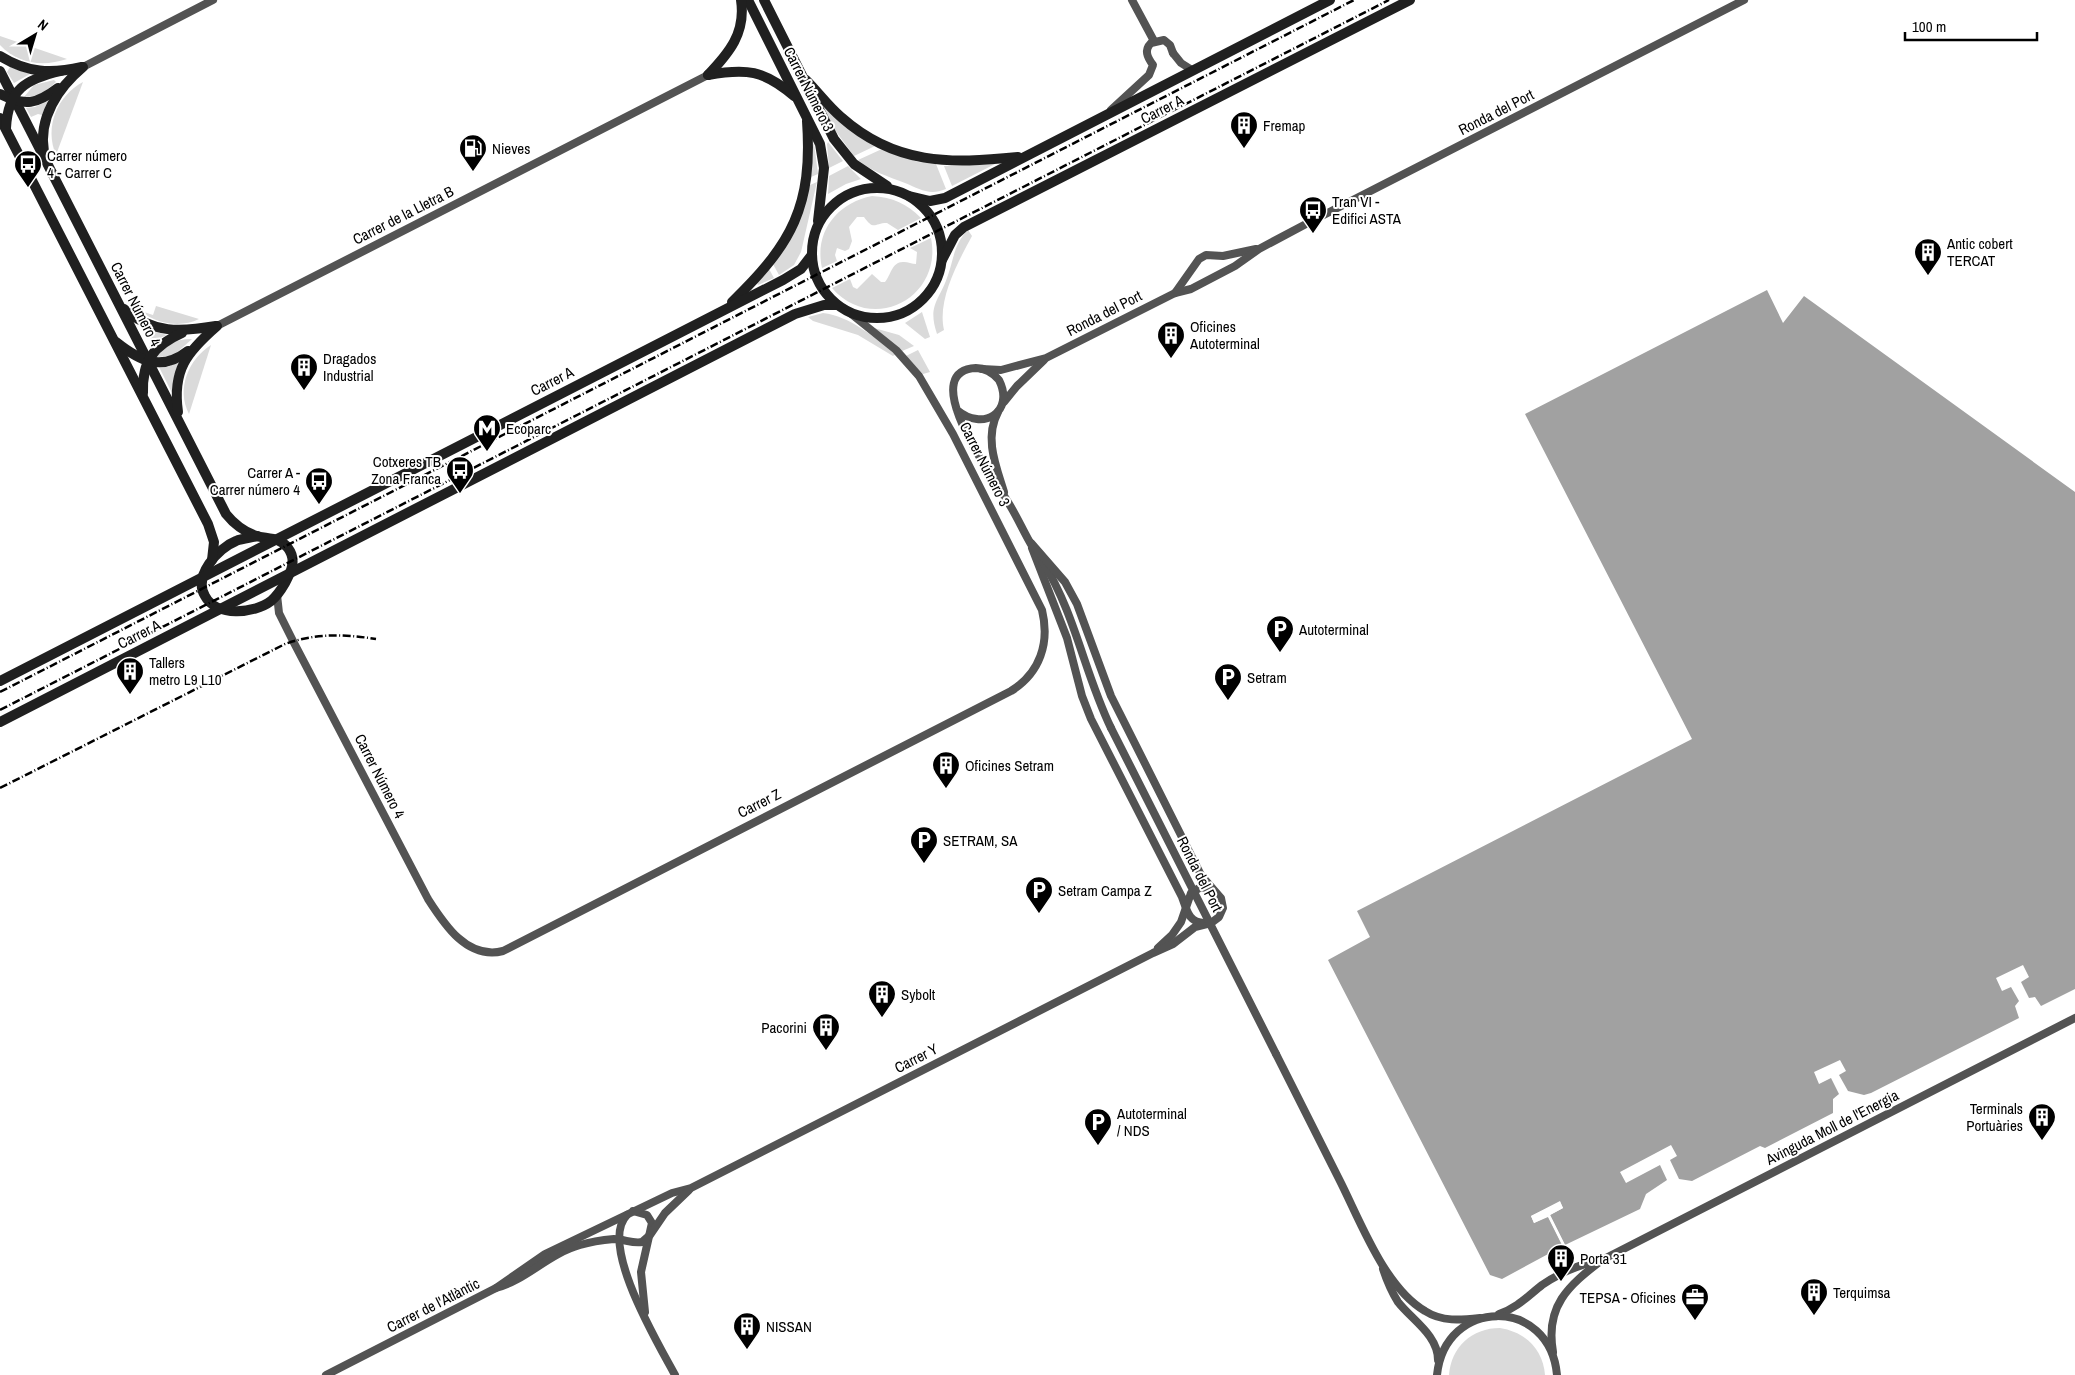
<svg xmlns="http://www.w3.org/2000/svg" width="2075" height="1375" viewBox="0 0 2075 1375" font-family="'Archivo Narrow',sans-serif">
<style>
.green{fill:#dadada}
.water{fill:#a1a1a1}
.pier{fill:#fff}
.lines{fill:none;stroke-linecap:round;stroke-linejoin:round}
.street{stroke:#535353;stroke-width:8}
.secondary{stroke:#202020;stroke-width:10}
.rail{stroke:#000;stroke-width:2.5;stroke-dasharray:8 2.5 1 2.5;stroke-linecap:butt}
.street-bridge{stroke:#535353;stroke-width:8}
.labels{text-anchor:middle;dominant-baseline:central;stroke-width:4;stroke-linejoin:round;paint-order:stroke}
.street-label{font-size:15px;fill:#000;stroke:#fff}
.poi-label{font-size:15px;fill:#000;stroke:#fff;text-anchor:start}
</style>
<rect width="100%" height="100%" fill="#fff"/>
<g class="green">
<path d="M0 36 67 59C43 67 18 64 0 45Z"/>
<polygon points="10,67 30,74 14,83 7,72"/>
<path d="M54 80 56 82C45 92 38 97 24 97L34 85Z"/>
<path d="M83 82 56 155C44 127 57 96 83 82Z"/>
<polygon points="48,101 42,115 38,114 31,117 26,108 35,107"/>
<polygon points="819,101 875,146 854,156 829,122"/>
<polygon points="828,142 843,161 829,168 827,144"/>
<polygon points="814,143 818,174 811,177 813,145"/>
<path d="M882 149 918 162 936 164 946 189C929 196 920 189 905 183 887 176 873 172 858 160Z"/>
<polygon points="995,164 952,186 944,166"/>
<polygon points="848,166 861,179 846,184 828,194 829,176"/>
<polygon points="817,182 801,252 794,265 779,275 773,264 810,185"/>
<path d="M872 196C893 197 907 204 921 218L898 230 887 223C874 223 874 231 864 217H857L849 227 852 241 849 249 845 251 837 248 835 255 837 261 822 268C814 232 837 203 872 196Z"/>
<path d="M968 230 972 236C958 262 937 300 944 330L937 334C927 305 940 300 948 275 954 258 954 244 968 230Z"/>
<path d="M931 238C943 297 873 335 832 288L850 279 853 287 857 289 872 274 881 282H885C891 275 892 261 904 262 908 262 912 264 916 264L917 252 910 248Z"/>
<polygon points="769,269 774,278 758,285 757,283"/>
<path d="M129 297 139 300 138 310 153 315 156 306 199 319C175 331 141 320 129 297Z"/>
<polygon points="922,312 930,337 925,339 905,323"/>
<path d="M823 313C850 316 875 338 896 354L893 356 858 335 813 321 808 317Z"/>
<polygon points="874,328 899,335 914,346 902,351"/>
<polygon points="152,331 167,335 158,339 149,348"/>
<path d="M192 339 173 356 156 357C163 345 179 338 192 339Z"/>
<path d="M211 345 189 414C176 389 188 360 211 345Z"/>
<polygon points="918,350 930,372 923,374 906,356"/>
<polygon points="180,360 173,379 172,393 159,367 168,367"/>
<path d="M1500 1328C1525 1332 1543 1349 1545 1375H1449C1451 1347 1472 1328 1500 1328Z"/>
</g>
<polygon class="water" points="1767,290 1783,323 1804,296 2075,492 2075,989 2041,1006 2035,997 2029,998 2021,982 2029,977 2023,965 1996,978 2002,991 2011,987 2019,1001 2015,1006 2019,1018 1871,1093 1864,1095 1848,1091 1839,1075 1846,1071 1840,1060 1814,1072 1819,1084 1831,1078 1839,1094 1833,1099 1833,1113 1765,1148 1760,1146 1692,1181 1679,1179 1670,1160 1677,1156 1671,1145 1620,1172 1626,1183 1660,1165 1667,1180 1646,1194 1640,1209 1565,1245 1550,1215 1563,1208 1560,1202 1531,1216 1534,1223 1548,1216 1563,1246 1502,1279 1490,1275 1328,960 1370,937 1357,911 1692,739 1525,414"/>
<polygon class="pier" points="1560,1201 1563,1208 1550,1215 1566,1247 1564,1249 1548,1217 1534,1223 1531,1216"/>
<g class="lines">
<g class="street">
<polyline points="1132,0 1154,41"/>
<polyline points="1173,53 1181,63 1192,70"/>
<polyline points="83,67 213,0"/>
<path d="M1111 110 1149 75 1153 65C1147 57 1144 50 1151 43L1164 40 1170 45 1173 53"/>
<polyline points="1175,293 1199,259 1206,255 1223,256 1256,249"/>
<polyline points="217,326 708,75"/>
<polyline points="982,369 1001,370 1046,358 1175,293 1191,289 1235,266 1259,249 1306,224 1744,0"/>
<polyline points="1004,402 1017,386 1044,360"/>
<path d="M957 410C983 432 1015 412 999 380 993 373 986 368 976 368 915 371 994 479 1006 499 1016 514 1023 531 1032 546"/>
<path d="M998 412C984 438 996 466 1004 492"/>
<path d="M1032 548 1067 638 1082 696 1091 719 1182 897C1187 910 1188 922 1204 923"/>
<path d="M1043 562C1076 616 1084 672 1111 728"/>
<path d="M277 595 279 613 293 641 428 899C444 924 467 960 503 951L1011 691C1040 673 1050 643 1042 610L953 434 919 376 896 350 845 309"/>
<polyline points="1158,948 1172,935 1181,922 1191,893 1201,887 1211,889"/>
<path d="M1276 1054C1297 1096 1318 1137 1339 1179 1360 1220 1384 1287 1425 1311 1442 1322 1461 1320 1480 1318"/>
<polyline points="633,1211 647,1215 652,1223 641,1272 645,1312"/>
<path d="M627 1215C598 1244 659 1345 675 1375"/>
<path d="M1383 1269C1387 1281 1391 1291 1398 1302 1412 1320 1438 1335 1438 1360"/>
<polyline points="496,1288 545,1254 672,1193 691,1188 1153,953 1173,944 1195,927 1211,923 1219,917 1223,908 1221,898 1201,875 1111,696 1077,604 1065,582 1031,543"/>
<path d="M1499 1314C1517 1308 1528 1296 1542 1285 1561 1272 1578 1265 1600 1260"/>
<path d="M1553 1352C1545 1306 1568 1286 1602 1260L2075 1018"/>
<path d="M326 1375 496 1288C526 1280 548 1254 580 1245 590 1242 603 1240 614 1239 624 1239 633 1244 642 1242L650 1235 665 1213 689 1190"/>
<path d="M1437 1375C1445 1297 1550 1296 1557 1375"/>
</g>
<g class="secondary">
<polyline points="748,0 820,144 824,168 818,221"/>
<polyline points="764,0 834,139 854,164 887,186"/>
<path d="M0 56C27 73 51 74 82 67"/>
<path d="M0 71 226 514C234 524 243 531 256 536 268 539 280 537 288 548 297 560 291 572 285 583 281 590 277 596 271 601 254 614 216 617 205 596 193 576 218 548 236 541 243 538 251 538 258 536"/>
<path d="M708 75C746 68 764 70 794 96"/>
<path d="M708 75C729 53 746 33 741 0"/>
<path d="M806 80C818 92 828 106 841 117 895 165 950 164 1018 157"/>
<path d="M0 94C25 107 37 104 58 88"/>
<polyline points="0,118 208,524 214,542 212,560"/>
<path d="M6 128C8 89 26 79 61 71"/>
<path d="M44 152C38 118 58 88 83 67"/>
<circle cx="877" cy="253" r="65"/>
<polyline points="909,196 930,201 945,198 1330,0"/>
<polyline points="942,260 955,235 964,227 1410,0"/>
<path d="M732 302C792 244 813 206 807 121"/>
<path d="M124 309C153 334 181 332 216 326"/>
<path d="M116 342C140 361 161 372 188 351"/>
<path d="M143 393C142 361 153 346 182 333"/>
<path d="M178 412C172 370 187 352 217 326"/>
<polyline points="0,681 783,280 801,269 811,256"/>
<polyline points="0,722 795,314 824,305 837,305"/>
</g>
<g class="rail">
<polyline points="0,692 1354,0"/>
<polyline points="0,710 1389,0"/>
<path d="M0 788 285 644C316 633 344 634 376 639"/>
</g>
<polyline class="street-bridge" points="1111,728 1276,1054"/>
</g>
<defs>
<g id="building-pin" transform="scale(1.4375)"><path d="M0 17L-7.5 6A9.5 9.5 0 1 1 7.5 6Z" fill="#000" stroke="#fff"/><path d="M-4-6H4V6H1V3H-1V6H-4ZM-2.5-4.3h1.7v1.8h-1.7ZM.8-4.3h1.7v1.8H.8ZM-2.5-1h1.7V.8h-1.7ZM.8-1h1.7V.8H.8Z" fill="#fff"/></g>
<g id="fuel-pin" transform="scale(1.4375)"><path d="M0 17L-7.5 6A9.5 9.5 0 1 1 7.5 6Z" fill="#000" stroke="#fff"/><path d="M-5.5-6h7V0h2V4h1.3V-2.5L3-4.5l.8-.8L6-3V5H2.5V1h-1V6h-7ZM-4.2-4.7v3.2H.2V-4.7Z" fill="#fff"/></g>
<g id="bus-pin" transform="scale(1.4375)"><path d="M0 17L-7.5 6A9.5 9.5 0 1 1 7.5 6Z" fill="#000" stroke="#fff"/><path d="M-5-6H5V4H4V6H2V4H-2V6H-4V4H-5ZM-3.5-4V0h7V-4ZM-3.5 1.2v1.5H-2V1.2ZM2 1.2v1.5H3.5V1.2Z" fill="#fff"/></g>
<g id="metro-pin" transform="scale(1.4375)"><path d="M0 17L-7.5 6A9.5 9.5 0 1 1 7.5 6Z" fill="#000" stroke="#fff"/><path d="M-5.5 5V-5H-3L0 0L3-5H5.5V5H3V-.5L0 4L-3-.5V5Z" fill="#fff"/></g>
<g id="parking-pin" transform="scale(1.4375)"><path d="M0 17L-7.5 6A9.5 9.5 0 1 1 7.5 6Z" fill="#000" stroke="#fff"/><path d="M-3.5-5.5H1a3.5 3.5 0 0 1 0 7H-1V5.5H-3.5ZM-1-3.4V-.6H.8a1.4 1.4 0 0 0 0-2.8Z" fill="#fff"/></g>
<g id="office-pin" transform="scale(1.4375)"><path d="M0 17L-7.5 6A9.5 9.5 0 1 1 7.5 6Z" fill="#000" stroke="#fff"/><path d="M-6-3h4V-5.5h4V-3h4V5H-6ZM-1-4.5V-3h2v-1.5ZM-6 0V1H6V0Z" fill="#fff"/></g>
</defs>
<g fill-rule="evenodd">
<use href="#building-pin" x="1244" y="125"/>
<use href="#fuel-pin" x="473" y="148"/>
<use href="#bus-pin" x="28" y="164"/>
<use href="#bus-pin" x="1313" y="210"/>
<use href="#building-pin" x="1928" y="252"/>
<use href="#building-pin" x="1171" y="335"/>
<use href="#building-pin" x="304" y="367"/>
<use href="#metro-pin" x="487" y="428"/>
<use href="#bus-pin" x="460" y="470"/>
<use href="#bus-pin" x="319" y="481"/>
<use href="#parking-pin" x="1280" y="629"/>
<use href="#building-pin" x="130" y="671"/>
<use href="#parking-pin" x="1228" y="677"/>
<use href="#building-pin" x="946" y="765"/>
<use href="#parking-pin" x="924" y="840"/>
<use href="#parking-pin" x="1039" y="890"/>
<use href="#building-pin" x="882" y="994"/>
<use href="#building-pin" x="826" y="1027"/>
<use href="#building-pin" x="2042" y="1117"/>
<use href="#parking-pin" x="1098" y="1122"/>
<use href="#building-pin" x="1561" y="1258"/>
<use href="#building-pin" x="1814" y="1292"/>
<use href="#office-pin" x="1695" y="1297"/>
<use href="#building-pin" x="747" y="1326"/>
</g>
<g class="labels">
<g class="street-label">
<text transform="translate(809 89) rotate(63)">Carrer Número 3</text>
<text transform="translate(1162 109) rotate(-27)">Carrer A</text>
<text transform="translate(1496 112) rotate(-27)">Ronda del Port</text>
<text transform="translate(403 215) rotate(-27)">Carrer de la Lletra B</text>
<text transform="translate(136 304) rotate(63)">Carrer Número 4</text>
<text transform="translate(1104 313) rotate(-27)">Ronda del Port</text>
<text transform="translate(552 381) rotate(-27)">Carrer A</text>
<text transform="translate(985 464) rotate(63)">Carrer Número 3</text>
<text transform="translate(139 634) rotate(-27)">Carrer A</text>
<text transform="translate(380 776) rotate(63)">Carrer Número 4</text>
<text transform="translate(759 803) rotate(-27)">Carrer Z</text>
<text transform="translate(1200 874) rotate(63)">Ronda del Port</text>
<text transform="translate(916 1058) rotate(-27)">Carrer Y</text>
<text transform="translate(1832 1127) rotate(-27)">Avinguda Moll de l'Energia</text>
<text transform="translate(433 1305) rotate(-27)">Carrer de l'Atlàntic</text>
</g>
<g class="poi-label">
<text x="1263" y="125">Fremap</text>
<text x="492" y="148">Nieves</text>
<text x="47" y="155">Carrer número<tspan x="47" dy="17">4 - Carrer C</tspan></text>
<text x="1332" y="201">Tran VI -<tspan x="1332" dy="17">Edifici ASTA</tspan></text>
<text x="1947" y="243">Antic cobert<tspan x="1947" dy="17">TERCAT</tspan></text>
<text x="1190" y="326">Oficines<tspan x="1190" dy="17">Autoterminal</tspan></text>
<text x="323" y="358">Dragados<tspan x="323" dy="17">Industrial</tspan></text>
<text x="506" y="428">Ecoparc</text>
<text x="441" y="461" text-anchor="end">Cotxeres TB<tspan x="441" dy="17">Zona Franca</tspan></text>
<text x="300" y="472" text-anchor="end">Carrer A -<tspan x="300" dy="17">Carrer número 4</tspan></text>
<text x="1299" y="629">Autoterminal</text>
<text x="149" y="662">Tallers<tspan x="149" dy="17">metro L9 L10</tspan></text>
<text x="1247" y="677">Setram</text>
<text x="965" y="765">Oficines Setram</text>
<text x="943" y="840">SETRAM, SA</text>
<text x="1058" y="890">Setram Campa Z</text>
<text x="901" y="994">Sybolt</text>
<text x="807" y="1027" text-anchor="end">Pacorini</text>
<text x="2023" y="1108" text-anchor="end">Terminals<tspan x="2023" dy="17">Portuàries</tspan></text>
<text x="1117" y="1113">Autoterminal<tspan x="1117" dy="17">/ NDS</tspan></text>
<text x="1580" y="1258">Porta 31</text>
<text x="1833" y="1292">Terquimsa</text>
<text x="1676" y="1297" text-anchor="end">TEPSA - Oficines</text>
<text x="766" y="1326">NISSAN</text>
</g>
</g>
<g transform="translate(35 35) rotate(38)" stroke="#ffffff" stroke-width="4" paint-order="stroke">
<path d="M0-4L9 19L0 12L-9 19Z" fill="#000000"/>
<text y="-8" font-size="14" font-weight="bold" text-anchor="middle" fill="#000000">N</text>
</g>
<path d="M1905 32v8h132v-8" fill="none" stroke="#000000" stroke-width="2.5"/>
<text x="1912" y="32" font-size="15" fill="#000000" stroke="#ffffff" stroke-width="4" paint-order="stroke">100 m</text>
</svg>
